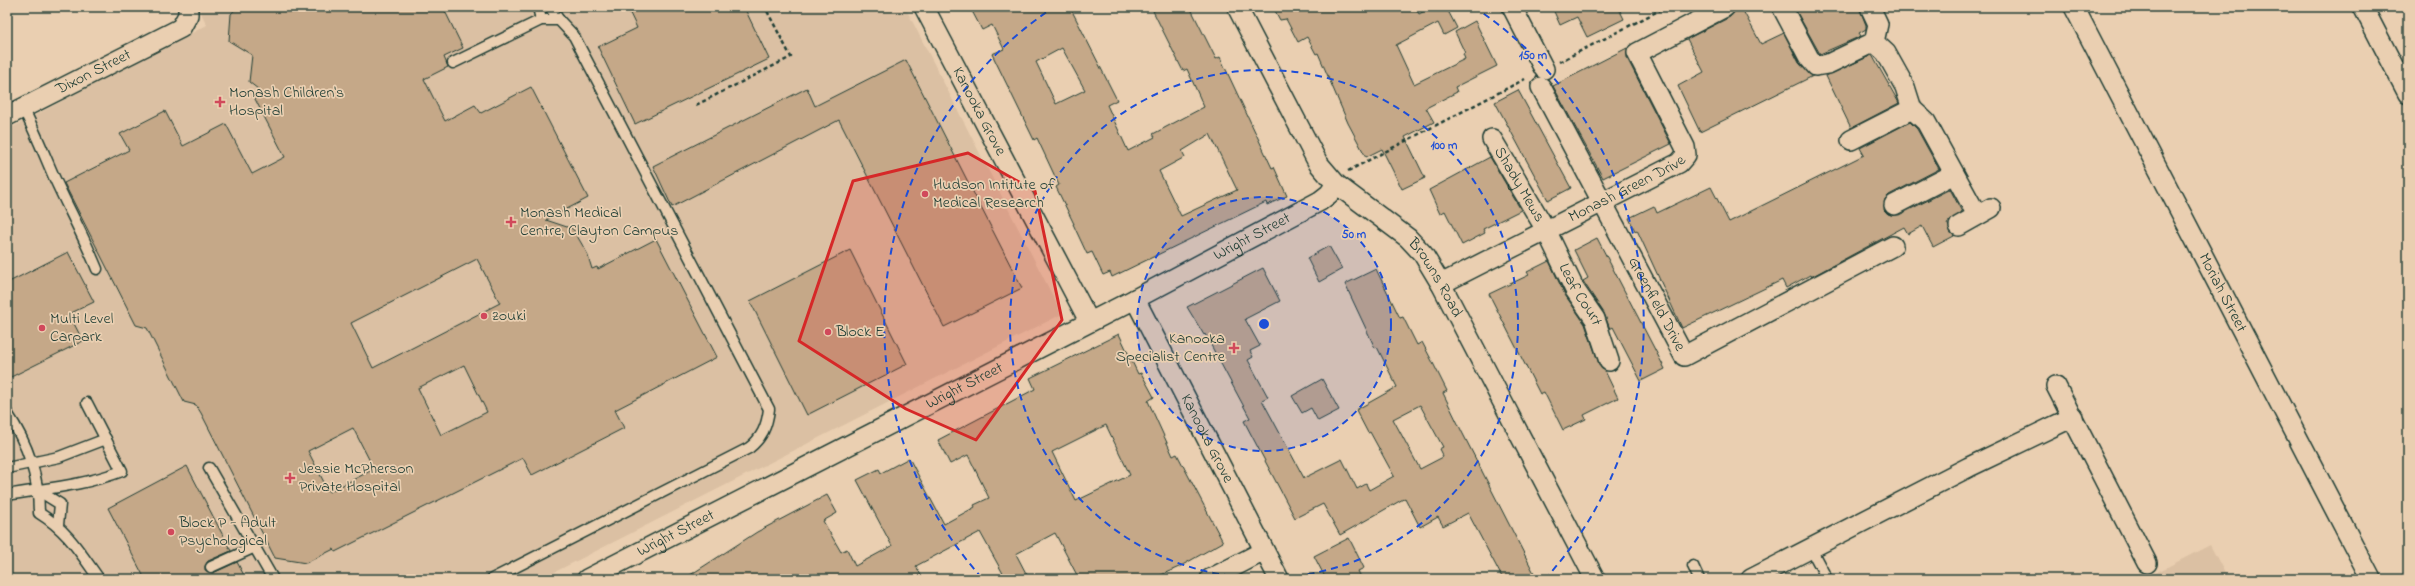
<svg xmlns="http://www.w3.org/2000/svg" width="2415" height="586" viewBox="0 0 2415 586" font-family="'Indie Flower',sans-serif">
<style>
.built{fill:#dbc0a3}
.building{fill:#c5a888;stroke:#1f3d34;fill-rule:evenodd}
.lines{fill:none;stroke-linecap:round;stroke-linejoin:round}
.lane-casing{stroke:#1f3d34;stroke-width:13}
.street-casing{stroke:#1f3d34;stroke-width:22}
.path{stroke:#1f3d34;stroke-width:2.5;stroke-dasharray:4 3;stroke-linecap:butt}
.lane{stroke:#eacfb1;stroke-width:10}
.street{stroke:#eacfb1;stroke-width:19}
.marked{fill:#d62828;fill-opacity:0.2;stroke:#d62828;stroke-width:3;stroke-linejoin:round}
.ring{fill:none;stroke:#1d4ed8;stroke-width:2;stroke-dasharray:7 5}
.poi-dot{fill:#d1495b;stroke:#eacfb1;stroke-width:1.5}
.labels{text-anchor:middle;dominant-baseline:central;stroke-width:3.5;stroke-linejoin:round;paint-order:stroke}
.street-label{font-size:16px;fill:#1f3d34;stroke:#eacfb1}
.poi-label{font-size:16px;fill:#1f3d34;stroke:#eacfb1;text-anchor:start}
.centre{fill:#1d4ed8;stroke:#eacfb1;stroke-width:2}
.ring-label{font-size:12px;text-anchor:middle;font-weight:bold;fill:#1d4ed8;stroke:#eacfb1;stroke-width:3.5;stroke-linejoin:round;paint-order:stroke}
</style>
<rect width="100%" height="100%" fill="#eacfb1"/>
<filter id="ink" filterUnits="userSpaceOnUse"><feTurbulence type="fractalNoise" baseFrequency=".025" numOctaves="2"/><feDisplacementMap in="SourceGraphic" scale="8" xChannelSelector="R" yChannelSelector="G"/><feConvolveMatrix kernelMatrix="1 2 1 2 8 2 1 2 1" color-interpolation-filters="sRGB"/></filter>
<g filter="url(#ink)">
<g class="built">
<polygon points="198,7 905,7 1062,314 541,579 7,579 7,130 207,25"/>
<polygon points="2210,545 2228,579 2144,579"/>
</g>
<g class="building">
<path d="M237 7H443L463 48 444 57 448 67 424 79 445 121 475 105 481 113 531 87 588 198 546 220 573 229 587 253 592 269 597 267 598 269 656 239 717 357 615 410 624 428 532 475 523 458 335 552 334 549 306 563 275 558 201 413 196 405 184 402 147 328 136 325 64 183 129 150 120 134 165 111 183 146 226 124 252 174 285 157 255 99 258 89 249 82 252 55 229 41 231 14ZM477 259 500 303 373 368 351 323ZM464 365 487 412 441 435 418 388ZM353 428 374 469 329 492 308 451Z"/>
<polygon points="627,7 744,7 769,59 635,124 598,47 637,28"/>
<path d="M981 7H1070L1117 100 1107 105 1128 151 1155 137 1153 134 1204 107 1187 69 1183 71 1153 11 1161 7H1190L1216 59 1220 57 1272 168 1274 167 1287 196 1267 205 1266 202 1112 277 1110 272 1103 275 1092 252 1087 254 1073 224H1074L1056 187 1059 185 1037 138 1034 140 992 54 1004 49 992 25 982 30 972 11ZM1062 48 1085 90 1056 104 1036 62ZM1210 134 1237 190 1181 216 1159 171 1185 157 1182 151Z"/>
<polygon points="1273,7 1415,7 1419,14 1432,7 1446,7 1457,28 1444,35 1438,23 1396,45 1414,84 1465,59 1463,54 1465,53 1455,32 1475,21 1497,66 1455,87 1457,92 1426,108 1434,122 1405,137 1425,178 1402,189 1382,149 1366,157 1348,123 1318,53 1316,54 1307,37 1298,42 1286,19 1280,20"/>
<polygon points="1552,7 1618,7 1624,19 1587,37 1577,17 1560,25"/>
<polygon points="1736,7 1741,7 1761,44 1784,33 1799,63 1813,76 1700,132 1678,86 1704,72 1687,39 1730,17"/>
<polygon points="1794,7 1859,7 1866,25 1866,29 1859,33 1861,36 1820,54"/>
<polygon points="1627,48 1627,58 1671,144 1603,178 1553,86"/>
<polygon points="1872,55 1899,103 1851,128 1826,76"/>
<polygon points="906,60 1022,288 944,327 839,120 672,207 653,166 807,88 815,106"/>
<polygon points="1518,90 1571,188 1548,200 1495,102"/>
<polygon points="1910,122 1917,129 1939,169 1889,195 1885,199 1884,210 1888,214 1899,215 1950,189 1962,212 1947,223 1954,236 1933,247 1922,226 1908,234 1904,227 1811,277 1810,275 1786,288 1782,280 1682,328 1637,230 1635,231 1629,218 1654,206 1657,213 1711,187 1729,222 1864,155 1860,148"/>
<polygon points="1490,157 1521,210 1483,229 1485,233 1462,245 1445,211 1440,214 1429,190"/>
<polygon points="1597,238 1665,369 1641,381 1613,327 1610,329 1604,313 1583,281 1588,278 1574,250"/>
<polygon points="1329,246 1342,269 1319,282 1307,258"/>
<polygon points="850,250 907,364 807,415 750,301"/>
<polygon points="68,252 94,302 69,314 83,341 7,379 7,283"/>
<polygon points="1549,261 1565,295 1585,324 1599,364 1605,371 1618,398 1584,415 1586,419 1563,430 1544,392 1540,394 1489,294 1529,275 1527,272"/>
<path d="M1263 268 1280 301 1245 319 1260 346 1250 351 1253 357 1248 360 1268 397 1262 400 1304 478 1342 459 1357 489 1366 484 1369 490 1394 476 1370 432 1368 433 1356 410 1397 387 1377 347 1375 348 1345 284 1376 269 1400 318 1403 317 1417 345 1422 342 1432 361 1447 391 1443 393 1462 432 1537 579H1503L1468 513 1443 526 1438 517 1420 527 1405 498 1340 535 1323 504 1295 518 1244 421 1250 418 1205 334 1204 335 1187 307ZM1420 405 1443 447 1439 449 1443 457 1420 469 1393 419Z"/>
<path d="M1119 334 1138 374 1141 373 1154 397 1148 401 1173 456 1177 454 1223 542 1179 567 1152 579H1079L1055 533 1016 554 1029 579H1006L980 532 916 566 923 579H684L757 532 827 495 837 513 823 521 841 552 847 549 855 566 892 546 857 480 879 469 881 473 909 458 944 524 975 507 974 505 989 498 968 455 950 464 938 440 1035 389 1030 378ZM1106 425 1130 475 1076 501 1052 452Z"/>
<polygon points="1322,379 1339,410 1318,421 1311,408 1302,413 1292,396"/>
<polygon points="187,466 231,551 208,561 205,566 205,570 213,573 237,562 246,579 145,579 108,508"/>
<polygon points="1349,538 1364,568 1358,571 1362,579 1326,579 1314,556"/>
</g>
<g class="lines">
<g class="lane-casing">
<g id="lane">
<polyline points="538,7 541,20"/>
<polyline points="550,7 559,20"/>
<path d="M453 63 541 20H559L574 36 769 409C767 426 762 438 749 448L492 579"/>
<path d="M23 108C35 131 44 154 54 177 68 208 84 237 97 269"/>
<path d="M7 413C28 444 39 477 39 513 68 531 79 551 99 579"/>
<polyline points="7,468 59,457 106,439"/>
<polyline points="209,468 273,579"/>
<polyline points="39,491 60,504 58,525"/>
<path d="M7 495C48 488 82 486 122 471L87 403"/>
<polyline points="1811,549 1827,579"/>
<polyline points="1693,566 1699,579"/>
<polyline points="211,567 255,547"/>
</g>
</g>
<g class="street-casing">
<g id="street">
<path id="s1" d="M924 7 1089 321"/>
<path id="s2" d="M1237 7 1318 163 1336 184 1408 238 1423 254 1441 284 1595 579"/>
<polyline points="1512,7 1544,69"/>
<polyline points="1782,7 1809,58 1816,66 1828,64 1874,42"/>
<polyline points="1870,7 1878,24 1874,42 1886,53 1905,87 1912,109 1926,122 1977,215"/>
<path id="s3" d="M2074 7 2371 579"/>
<polyline points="2363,7 2408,94"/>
<path id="s4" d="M1541 87 1684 356 1893 246"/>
<path id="s5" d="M7 116 181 28 188 15V7"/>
<path id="s6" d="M1492 139 1546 230 1575 290 1595 319 1609 361"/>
<polyline points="1851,140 1912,109"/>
<polyline points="1894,205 1954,174"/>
<polyline points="1959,226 1991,208"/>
<path id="s7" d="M1441 284 1679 163 1686 155 1685 147 1637 53 1725 7"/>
<path id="s8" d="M1135 299 1279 579"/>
<polyline points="2056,386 2147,563"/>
<path id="s9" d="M587 579 1135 299 1320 201 1329 194 1336 184"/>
<polyline points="1210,579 1264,551"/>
<polyline points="1751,579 1969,467 2073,417"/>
</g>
</g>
<g class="path">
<polyline points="1559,62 1666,7"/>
<polyline points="696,105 791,57 765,7"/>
<polyline points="1348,171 1525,79"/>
</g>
<use href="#lane" class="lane"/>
<use href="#street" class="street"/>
</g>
</g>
<path class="marked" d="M968 153 1035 191 1062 320 976 440 906 409 799 341 853 181Z"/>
<circle cx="1264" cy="324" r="127" fill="#1d4ed8" fill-opacity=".12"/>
<g class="ring">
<circle cx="1264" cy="324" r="127"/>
<circle cx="1264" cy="324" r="254"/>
<path d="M982 578A380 380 0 0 1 1054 7M1474 7A380 380 0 0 1 1546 578"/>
</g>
<g class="poi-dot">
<path d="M218 96h4v4h4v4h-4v4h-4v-4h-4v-4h4z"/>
<circle cx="925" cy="194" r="4"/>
<path d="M509 216h4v4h4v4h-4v4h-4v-4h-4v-4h4z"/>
<circle cx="484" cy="316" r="4"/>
<circle cx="42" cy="328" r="4"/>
<circle cx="828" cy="332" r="4"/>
<path d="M1232 342h4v4h4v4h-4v4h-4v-4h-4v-4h4z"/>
<path d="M288 472h4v4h4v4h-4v4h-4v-4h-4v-4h4z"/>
<circle cx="171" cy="532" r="4"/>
</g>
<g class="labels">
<g class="street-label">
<text stroke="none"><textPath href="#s5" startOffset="97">Dixon Street</textPath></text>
<text stroke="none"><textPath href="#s1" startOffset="118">Kanooka Grove</textPath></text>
<text stroke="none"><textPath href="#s6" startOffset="53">Shady Mews</textPath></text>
<text stroke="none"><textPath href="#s7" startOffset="209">Monash Green Drive</textPath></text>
<text stroke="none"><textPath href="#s9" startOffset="748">Wright Street</textPath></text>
<text stroke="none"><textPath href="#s2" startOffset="342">Browns Road</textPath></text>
<text stroke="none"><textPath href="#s3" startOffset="322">Moriah Street</textPath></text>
<text stroke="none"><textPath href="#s6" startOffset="179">Leaf Court</textPath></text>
<text stroke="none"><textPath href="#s4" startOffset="246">Greenfield Drive</textPath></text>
<text stroke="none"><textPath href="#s9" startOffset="424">Wright Street</textPath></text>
<text stroke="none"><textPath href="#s8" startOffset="157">Kanooka Grove</textPath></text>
<text stroke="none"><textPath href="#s9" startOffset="100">Wright Street</textPath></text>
</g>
<g class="poi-label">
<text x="229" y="93">Monash Children's<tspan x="229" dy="18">Hospital</tspan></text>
<text x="933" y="185">Hudson Intitute of<tspan x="933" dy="18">Medical Research</tspan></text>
<text x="520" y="213">Monash Medical<tspan x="520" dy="18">Centre, Clayton Campus</tspan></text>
<text x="492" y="316">zouki</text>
<text x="50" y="319">Multi Level<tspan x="50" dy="18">Carpark</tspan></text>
<text x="836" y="332">Block E</text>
<text x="1225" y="339" text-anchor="end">Kanooka<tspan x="1225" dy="18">Specialist Centre</tspan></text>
<text x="299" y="469">Jessie McPherson<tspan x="299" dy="18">Private Hospital</tspan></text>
<text x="179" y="523">Block P - Adult<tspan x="179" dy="18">Psychological</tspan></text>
</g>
</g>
<circle cx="1264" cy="324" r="6" class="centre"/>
<g class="ring-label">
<text x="1533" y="59">150 m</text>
<text x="1444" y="149">100 m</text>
<text x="1354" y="238">50 m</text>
</g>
<rect width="2415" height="586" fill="none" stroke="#eacfb1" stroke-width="24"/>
<rect x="12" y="12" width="2391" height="562" fill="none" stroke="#1f3d34" stroke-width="1.5" filter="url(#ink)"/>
</svg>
